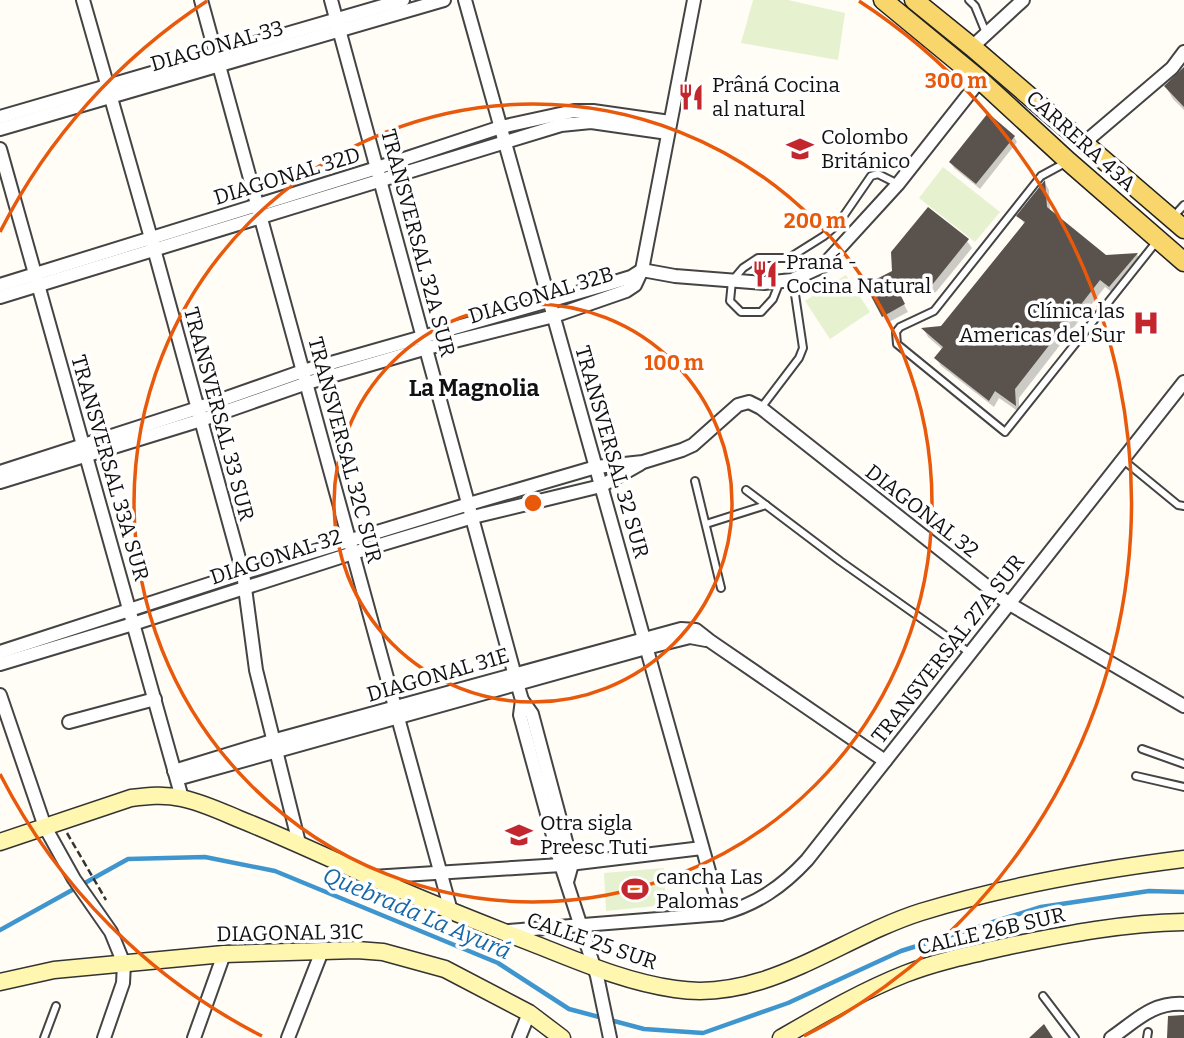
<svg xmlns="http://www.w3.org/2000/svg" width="1184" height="1038" viewBox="0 0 1184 1038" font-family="Bitter,serif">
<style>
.pitch{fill:#e6f2cf}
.shadow{fill:#0003}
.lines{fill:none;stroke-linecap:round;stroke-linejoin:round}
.stream{stroke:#3f96cf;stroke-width:4.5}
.building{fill:#5a524d}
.lane-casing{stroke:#444;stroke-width:10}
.street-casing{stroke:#444;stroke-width:16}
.secondary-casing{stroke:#333;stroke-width:19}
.primary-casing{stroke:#222;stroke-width:21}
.path{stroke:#333;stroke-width:2.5;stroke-dasharray:7 3.5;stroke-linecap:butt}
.lane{stroke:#fff;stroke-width:6}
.street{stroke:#fff;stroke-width:12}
.secondary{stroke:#fff6b0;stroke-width:16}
.primary{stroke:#f9d66b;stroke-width:18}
.ring{fill:none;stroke:#e8590c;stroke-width:3.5}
.labels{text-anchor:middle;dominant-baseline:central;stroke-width:7;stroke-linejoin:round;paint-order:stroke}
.street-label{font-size:21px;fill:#111;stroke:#fff}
.poi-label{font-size:21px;fill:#111;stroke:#fff;text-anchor:start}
.neighbourhood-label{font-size:23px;font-weight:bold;fill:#111;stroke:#fff}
.water-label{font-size:23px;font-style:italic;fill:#1768a6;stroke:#fff}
.centre{fill:#e8590c;stroke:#fff;stroke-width:3.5}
.ring-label{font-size:21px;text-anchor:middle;font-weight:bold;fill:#e8590c;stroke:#fff;stroke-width:7;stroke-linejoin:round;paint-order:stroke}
</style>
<rect width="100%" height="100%" fill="#fffdf5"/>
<g class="pitch">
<polygon points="753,0 788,0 845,13 838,60 741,43"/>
<polygon points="943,167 1000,212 975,242 919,198"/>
<polygon points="846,275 870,312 830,339 805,301"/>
<polygon points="664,868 666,905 606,911 604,873"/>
</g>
<g class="shadow">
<polygon points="1184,69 1184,110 1173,99 1166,87"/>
<polygon points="1014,137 1017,142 980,189 954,168 951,162"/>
<polygon points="1045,183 1049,190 1050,212 1105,257 1137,254 1141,262 1114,294 1105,287 1019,398 1019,412 999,398 994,407 941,366 936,358 943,350 928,337 924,330 942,328 1025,225 1019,216"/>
<polygon points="967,241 972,248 936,292 925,296 899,295 908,312 887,323 867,286"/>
</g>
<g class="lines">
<polyline class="stream" points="0,930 128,859 205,857 275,871 498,963 569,1009 644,1029 703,1033 788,1003 901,951 1041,907 1149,891 1184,892"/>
</g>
<g class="building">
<polygon points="1184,67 1184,107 1164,86"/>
<polygon points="988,113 1015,136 976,184 949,162"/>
<polygon points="1045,180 1047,207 1106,255 1138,253 1109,287 1100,280 1015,389 1016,406 995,391 989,401 934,358 943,347 921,328 941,326 1025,222 1016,216"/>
<polygon points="928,207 969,239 932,285 920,289 897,288 905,304 882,317 865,285 892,271 891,252"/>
<polygon points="1184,1015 1184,1038 1167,1038 1168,1016"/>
<polygon points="1044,1024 1053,1038 1029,1038"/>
</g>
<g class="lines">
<g class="lane-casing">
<g id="lane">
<polyline points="969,0 975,6 986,33"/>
<polyline points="1065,163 1041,176 934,311 900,327 896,332 897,344 1005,432 1157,241"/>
<polyline points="1173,217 1184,205"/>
<polyline points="780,281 773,299 761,312 741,312 730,301 732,281 743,268 758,258 789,258 824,236 838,224 871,176 878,174 898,184"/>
<polyline points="761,408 799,358 803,348 793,281"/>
<polyline points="1122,459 1178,505 1184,506"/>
<polyline points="695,481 721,588"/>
<polyline points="746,490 840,561 970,653"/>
<polyline points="706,524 766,505"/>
<polyline points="1142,749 1184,764"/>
<polyline points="1136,776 1184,787"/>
<polyline points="1043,996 1075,1038"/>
<polyline points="44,1038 56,1006"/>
<polyline points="1147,1038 1148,1032"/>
</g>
</g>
<g class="street-casing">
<g id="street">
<polyline points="83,0 151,238 243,573 256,670 299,843"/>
<polyline points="201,0 451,911"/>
<polyline points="331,0 517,683 522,700 532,714 572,864 567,882"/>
<polyline points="465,0 721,914"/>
<polyline points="972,47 1023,0"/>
<polyline points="0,117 403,0"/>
<polyline points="0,129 444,0"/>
<polyline points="1084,143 1172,68 1184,52"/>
<polyline points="0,149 182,798"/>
<polyline points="0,285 377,168 501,127 574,111 593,111 670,122"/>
<polyline points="0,297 561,125 591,122 668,133"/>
<polyline points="0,472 198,408 303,371 608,284 631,277 642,270 675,276 764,283 792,280 823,266 898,184 980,80"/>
<polyline points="0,482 201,420 307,383 427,348 554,316 626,291 635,285 642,270 694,0"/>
<polyline points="0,652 243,573 469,504 596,467 643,462 682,450 693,445 738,405 749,402 761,408 1008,603 1184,706"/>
<polyline points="0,664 133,624 353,553 473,517 601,486 640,464"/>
<polyline points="0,695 45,827 74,879 111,932 124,964 123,983 104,1038"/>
<polyline points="522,700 520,715 561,865 597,976 610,1038"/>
<polyline points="69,722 155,699"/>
<polyline points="174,771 272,741 681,629 696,630 710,641 885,761"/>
<polyline points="184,777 646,648 690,637 706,640"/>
<polyline points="372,877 561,865 702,848"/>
<path d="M507 931 721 914C757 904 782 887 807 860L1184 382"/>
<polyline points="194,1038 224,954"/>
<polyline points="288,1038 322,951"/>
<polyline points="519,1038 529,1013"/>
<path d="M1111 1038C1136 1021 1152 1002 1184 1004"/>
</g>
</g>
<g class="secondary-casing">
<g id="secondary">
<path d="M0 842 131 798C147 796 164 794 181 798 201 802 220 811 239 819 284 837 327 857 371 877 424 901 478 922 532 943 578 961 625 982 675 989 765 1003 839 938 921 912 1006 886 1096 870 1184 859"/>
<polyline points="0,982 54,970 224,954 357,950 383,952 445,969 529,1013 562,1038"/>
<path d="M781 1038C821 1015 862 991 905 974 938 961 974 954 1009 946 1067 934 1124 923 1184 922"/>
</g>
</g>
<g class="primary-casing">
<g id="primary">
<polyline points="883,0 980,80 1068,161 1184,262"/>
<polyline points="914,0 972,47 1184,229"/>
</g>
</g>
<polyline class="path" points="67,833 106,900"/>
<use href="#lane" class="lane"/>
<use href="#street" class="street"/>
<use href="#secondary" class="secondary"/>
<use href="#primary" class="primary"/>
</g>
<g class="ring">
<circle cx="533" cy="503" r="199"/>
<circle cx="533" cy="503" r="399"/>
<path d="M262 1036A598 598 0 0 1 0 774M0 232A598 598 0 0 1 207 1M859 1A598 598 0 0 1 804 1036"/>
</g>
<defs>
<g id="restaurant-bare" transform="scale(2.1)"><path d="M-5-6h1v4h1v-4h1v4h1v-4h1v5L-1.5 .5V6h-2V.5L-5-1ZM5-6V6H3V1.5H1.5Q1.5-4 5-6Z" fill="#c4262e" stroke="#fff" stroke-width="2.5" paint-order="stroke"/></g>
<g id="university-bare" transform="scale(2.1)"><path d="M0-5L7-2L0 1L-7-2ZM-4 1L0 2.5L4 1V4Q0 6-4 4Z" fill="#c4262e" stroke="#fff" stroke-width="2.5" paint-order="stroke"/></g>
<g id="hospital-bare" transform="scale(2.1)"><path d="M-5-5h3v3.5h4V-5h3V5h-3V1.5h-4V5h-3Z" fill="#c4262e" stroke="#fff" stroke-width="2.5" paint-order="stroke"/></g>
<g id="school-bare" transform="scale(2.1)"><path d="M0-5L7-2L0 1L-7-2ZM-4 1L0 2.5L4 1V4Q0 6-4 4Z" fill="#c4262e" stroke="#fff" stroke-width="2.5" paint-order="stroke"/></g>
<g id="stadium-bare" transform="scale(2.1)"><path d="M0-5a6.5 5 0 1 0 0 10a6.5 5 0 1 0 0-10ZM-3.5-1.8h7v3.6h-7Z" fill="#c4262e" stroke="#fff" stroke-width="2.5" paint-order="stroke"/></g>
</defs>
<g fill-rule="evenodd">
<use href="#restaurant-bare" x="691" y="97"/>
<use href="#university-bare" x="800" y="149"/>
<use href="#restaurant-bare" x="765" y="274"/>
<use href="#hospital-bare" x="1146" y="323"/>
<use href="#school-bare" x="519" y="835"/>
<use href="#stadium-bare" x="635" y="889"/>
</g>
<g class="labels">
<g class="street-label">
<text transform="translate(217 46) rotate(-16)">DIAGONAL 33</text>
<text transform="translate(1081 141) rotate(42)">CARRERA 43A</text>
<text transform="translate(287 176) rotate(-17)">DIAGONAL 32D</text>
<text transform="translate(418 243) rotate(75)">TRANSVERSAL 32A SUR</text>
<text transform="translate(541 295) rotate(-17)">DIAGONAL 32B</text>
<text transform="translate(219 414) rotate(75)">TRANSVERSAL 33 SUR</text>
<text transform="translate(345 450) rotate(75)">TRANSVERSAL 32C SUR</text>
<text transform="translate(612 452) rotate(74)">TRANSVERSAL 32 SUR</text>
<text transform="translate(110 468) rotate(74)">TRANSVERSAL 33A SUR</text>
<text transform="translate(922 511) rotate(38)">DIAGONAL 32</text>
<text transform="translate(276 557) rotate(-18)">DIAGONAL 32</text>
<text transform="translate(948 649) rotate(-52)">TRANSVERSAL 27A SUR</text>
<text transform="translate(438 675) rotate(-16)">DIAGONAL 31E</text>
<text transform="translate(991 931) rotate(-13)">CALLE 26B SUR</text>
<text transform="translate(290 933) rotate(-1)">DIAGONAL 31C</text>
<text transform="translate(592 941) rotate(19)">CALLE 25 SUR</text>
</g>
<g class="poi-label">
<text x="712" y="85">Prâná Cocina<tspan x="712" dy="24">al natural</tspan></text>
<text x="821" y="137">Colombo<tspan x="821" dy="24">Británico</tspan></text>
<text x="786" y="262">Praná -<tspan x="786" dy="24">Cocina Natural</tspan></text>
<text x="1125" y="311" text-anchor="end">Clínica las<tspan x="1125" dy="24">Americas del Sur</tspan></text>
<text x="540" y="823">Otra sigla<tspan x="540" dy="24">Preesc Tuti</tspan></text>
<text x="656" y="877">cancha Las<tspan x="656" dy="24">Palomas</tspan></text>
</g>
<g class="neighbourhood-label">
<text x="474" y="388">La Magnolia</text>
</g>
<g class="water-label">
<text transform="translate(417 913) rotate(23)">Quebrada La Ayurá</text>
</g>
</g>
<circle cx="533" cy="503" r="10" class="centre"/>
<g class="ring-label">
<text x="956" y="88">300 m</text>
<text x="815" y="228">200 m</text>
<text x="674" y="370">100 m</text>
</g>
</svg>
